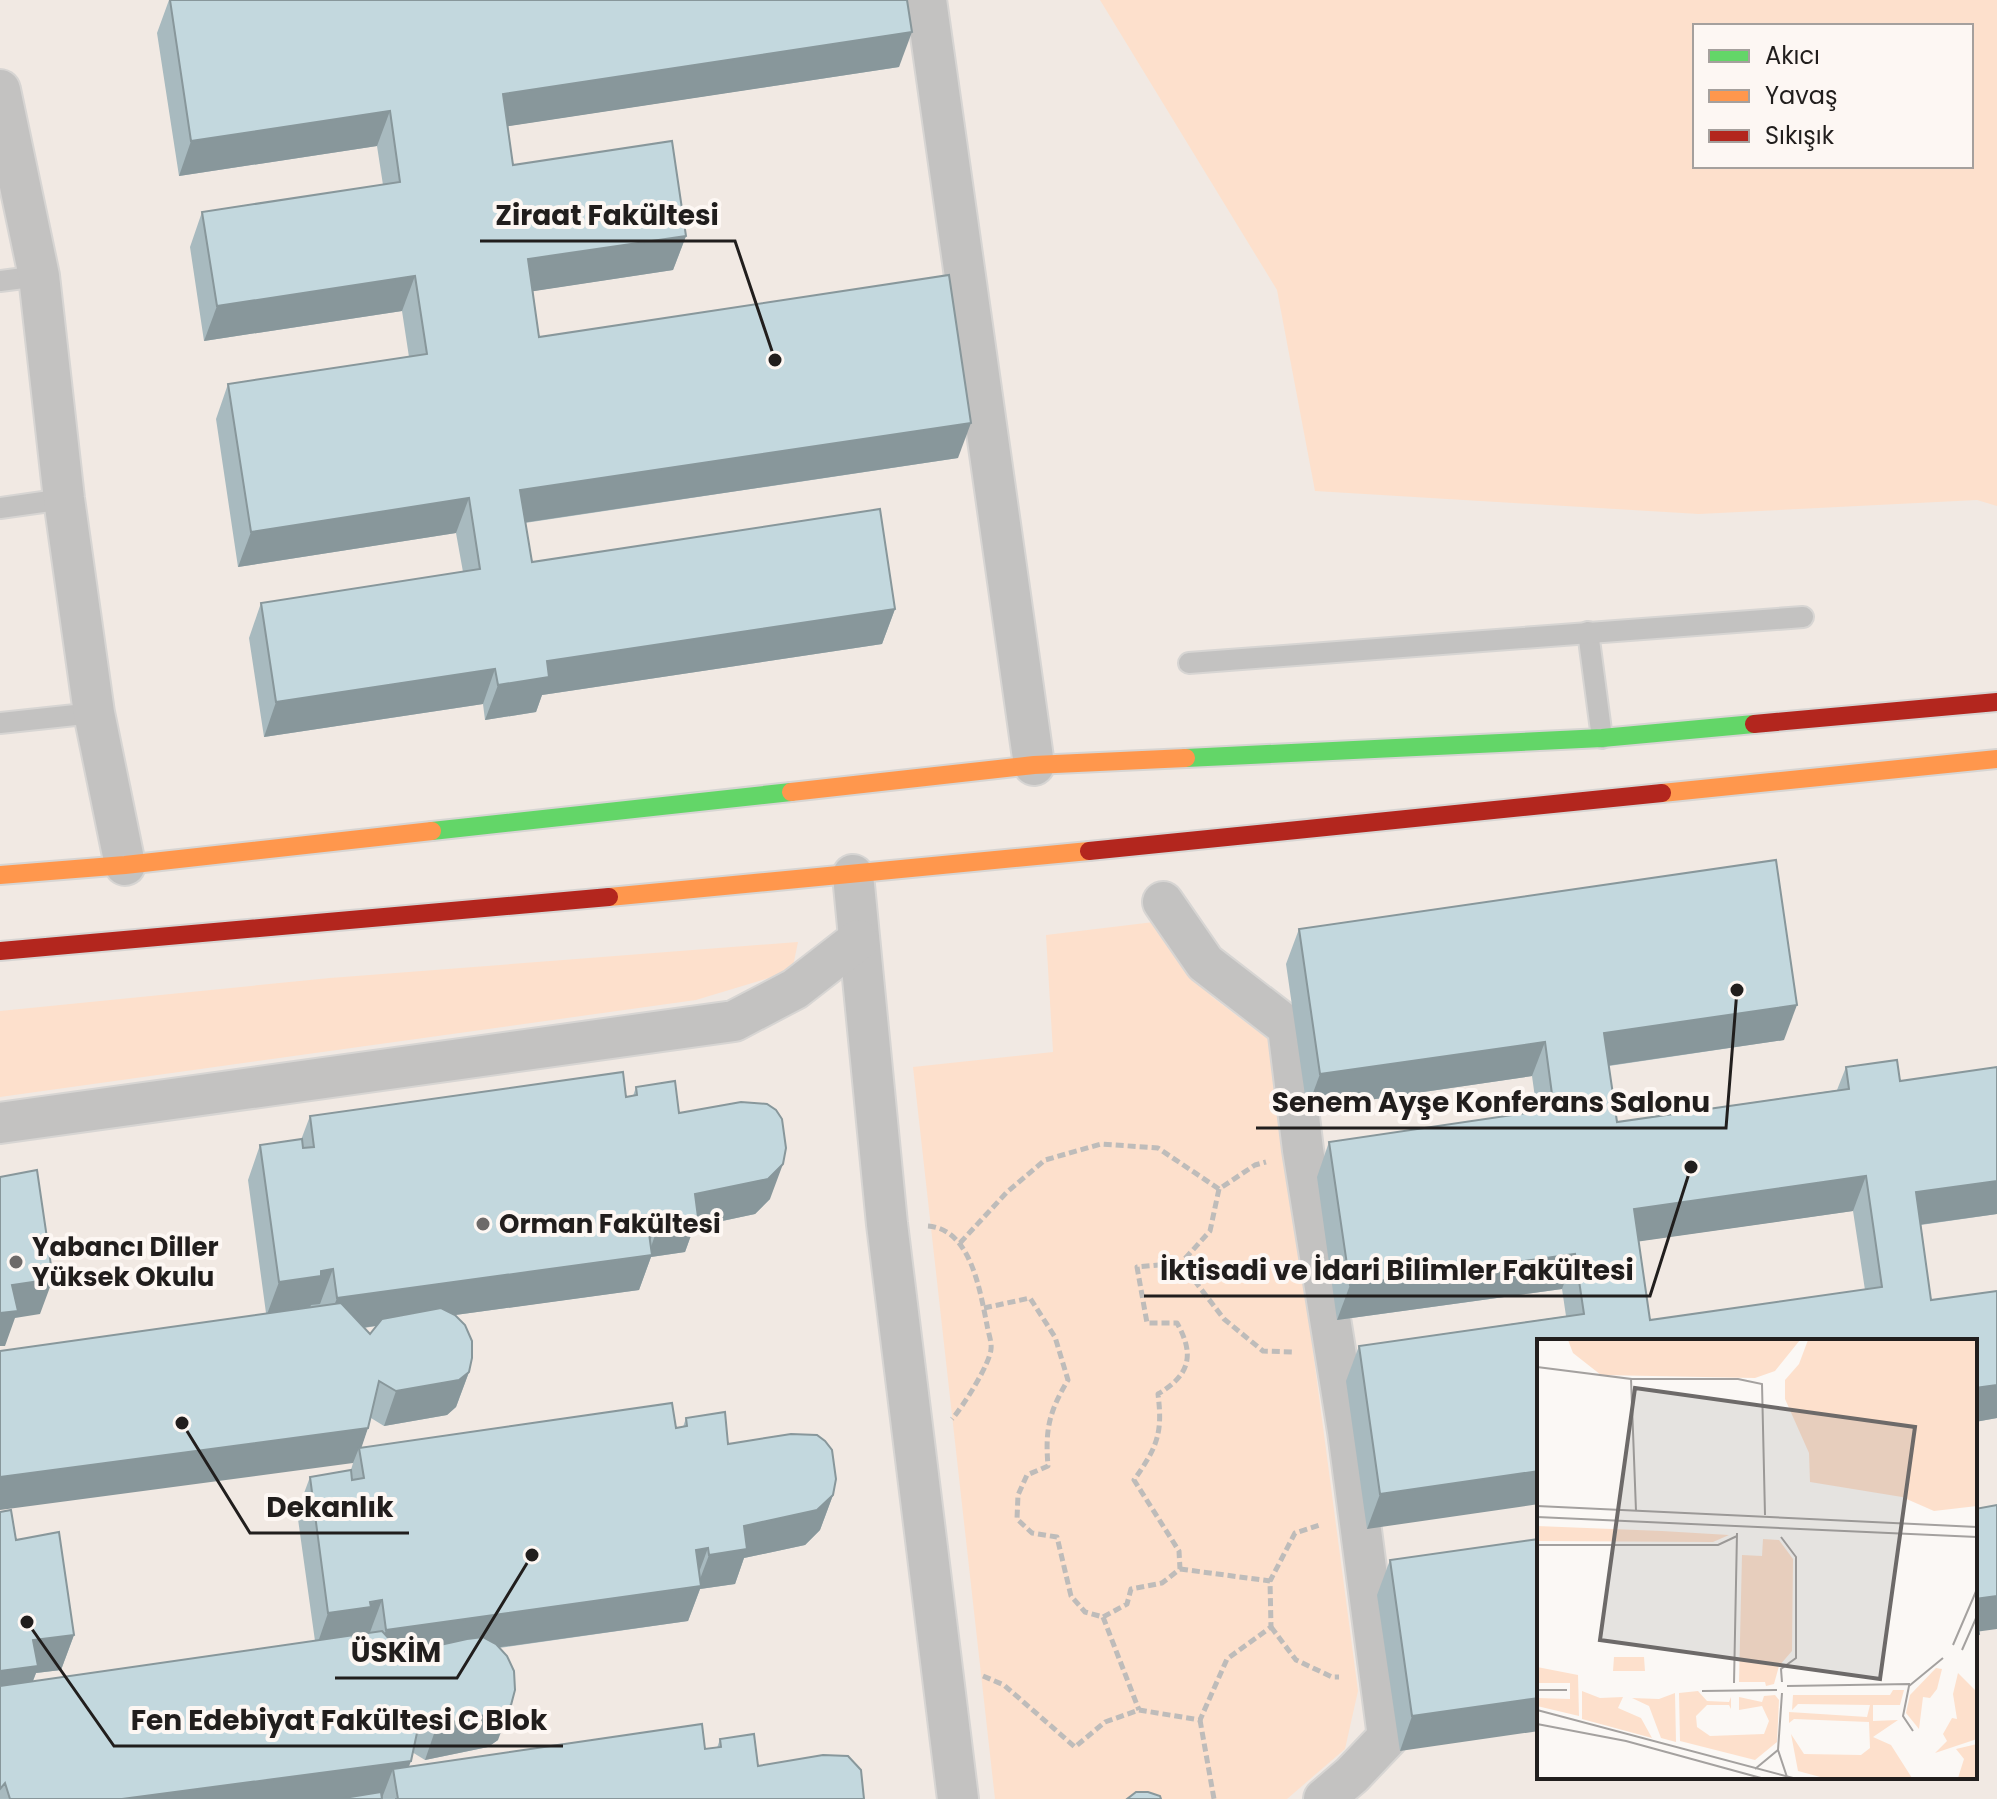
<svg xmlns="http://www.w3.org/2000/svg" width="1997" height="1799" viewBox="0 0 1997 1799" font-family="Poppins,sans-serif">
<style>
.built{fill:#f1e9e3;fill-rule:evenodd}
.green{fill:#fde0cc;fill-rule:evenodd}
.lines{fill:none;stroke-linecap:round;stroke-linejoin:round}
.lane-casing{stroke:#d7d5d3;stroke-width:24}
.street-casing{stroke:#d7d5d3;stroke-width:44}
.fast-casing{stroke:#d7d5d3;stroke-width:22}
.slow-casing{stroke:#d7d5d3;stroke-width:22}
.jam-casing{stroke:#d7d5d3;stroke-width:22}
.path{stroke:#bebcba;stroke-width:5;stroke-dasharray:8 4;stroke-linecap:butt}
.lane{stroke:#c3c2c1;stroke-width:20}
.street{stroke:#c3c2c1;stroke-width:40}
.fast{stroke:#63d668;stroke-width:18}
.slow{stroke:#ff974d;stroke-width:18}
.jam{stroke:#b3261e;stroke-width:18}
.wall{fill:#a8babf;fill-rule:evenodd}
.shaded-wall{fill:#88979b}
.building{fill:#c3d8de;stroke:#88979b;stroke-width:2;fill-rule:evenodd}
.poi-dot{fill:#6d6a69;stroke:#fdf7f3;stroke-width:3}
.labels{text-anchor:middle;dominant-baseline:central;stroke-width:8;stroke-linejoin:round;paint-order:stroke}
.poi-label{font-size:26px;font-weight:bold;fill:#211e1d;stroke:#fdf7f3;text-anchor:start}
.inset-road{fill:none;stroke:#a4a19f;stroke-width:2}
.view{fill:#6d6a69;fill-opacity:0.15;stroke:#6d6a69;stroke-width:4}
.inset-edge{fill:none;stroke:#211e1d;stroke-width:4}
.leader{fill:none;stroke:#211e1d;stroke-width:3}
.callout-dot{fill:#211e1d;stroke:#fdf7f3;stroke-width:3}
.callout-label{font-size:28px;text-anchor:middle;font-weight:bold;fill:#211e1d;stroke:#fdf7f3;stroke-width:8;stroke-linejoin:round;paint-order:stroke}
</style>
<rect width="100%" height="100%" fill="#fbf8f5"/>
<path class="built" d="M0 0H1997V1799H0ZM1695 26H1971V166H1695ZM1539 1341H1975V1777H1539Z"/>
<g class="green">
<path d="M1100 0H1997V506L1977 500 1699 514 1315 491 1277 290ZM1695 26H1971V166H1695Z"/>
<polygon points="1154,922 1211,996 1272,1042 1358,1691 1345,1749 1287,1799 995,1799 913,1067 1053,1052 1046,935"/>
<polygon points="798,942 792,971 696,1000 0,1097 0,1011 330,978"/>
</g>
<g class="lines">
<g class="lane-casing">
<g id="lane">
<polyline points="0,281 39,276"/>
<polyline points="0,508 64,499"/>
<polyline points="1588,632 1602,738"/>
<polyline points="1189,663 1803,617"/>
<polyline points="0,723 94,713"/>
</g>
</g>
<g class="street-casing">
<g id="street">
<polyline points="926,0 1034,765"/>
<polyline points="0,90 39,276 64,499 94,713 125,865"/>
<polyline points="853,875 887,1224 958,1799"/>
<polyline points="1163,902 1205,963 1288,1027 1303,1150 1348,1431 1388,1737 1352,1775 1324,1799"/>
<polyline points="0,1123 734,1021 795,989 858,940"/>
</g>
</g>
<g class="fast-casing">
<g id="fast">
<polyline points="1186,758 1602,738 1754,724"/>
<polyline points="432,831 791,792"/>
</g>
</g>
<g class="slow-casing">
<g id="slow">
<polyline points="791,792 1034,765 1186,758"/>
<polyline points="1662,793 1997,759"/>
<polyline points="0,875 125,865 432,831"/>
<polyline points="609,897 1089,851"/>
</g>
</g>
<g class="jam-casing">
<g id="jam">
<polyline points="1754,724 1997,702"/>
<polyline points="1089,851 1662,793"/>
<polyline points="0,951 609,897"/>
</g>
</g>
<g class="path">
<polyline points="1219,1189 1210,1231 1181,1263 1224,1319 1263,1351 1295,1352"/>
<path d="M928 1226C971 1229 980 1291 987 1325 988 1332 992 1342 991 1349 990 1364 962 1408 952 1419"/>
<polyline points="960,1243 1007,1192 1045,1160 1101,1144 1158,1148 1219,1189 1255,1165 1266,1162"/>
<path d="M984 1308 1030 1298 1055 1337 1068 1380C1049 1412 1045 1429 1048 1466L1027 1475 1018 1495 1017 1519 1032 1533 1057 1537 1071 1596 1085 1612 1103 1617 1127 1604 1131 1589 1162 1583 1180 1569 1179 1551 1134 1480C1157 1447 1163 1434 1158 1394 1190 1375 1195 1355 1177 1323H1147L1137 1267 1181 1263"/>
<polyline points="1180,1569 1270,1581"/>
<polyline points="1103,1617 1139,1710"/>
<polyline points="1271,1627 1296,1660 1332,1677 1339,1677"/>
<polyline points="983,1676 1004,1685 1075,1747 1105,1722 1139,1710 1200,1720 1227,1659 1271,1627 1270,1581 1295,1533 1320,1525"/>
<polyline points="1200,1720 1214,1799"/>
</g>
<use href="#lane" class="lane"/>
<use href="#street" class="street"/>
<use href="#fast" class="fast"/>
<use href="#slow" class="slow"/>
<use href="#jam" class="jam"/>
</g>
<g class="wall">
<polygon points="169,0 907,0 899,67 508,126 513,165 686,236 673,270 533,291 539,337 958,458 525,523 532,562 895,609 882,644 542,695 536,712 485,720 483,704 264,737 249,638 261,603 463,572 456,533 238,567 216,419 228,384 409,357 402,311 204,341 190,247 202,212 383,185 377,146 179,176 157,33"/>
<path d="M1299 929 1784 1040 1609 1066 1617 1122 1837 1090 1846 1067 1900 1081 1997 1067V1214L1921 1225 1931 1300 1997 1291V1418L1975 1422V1341L1367 1529 1346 1381 1359 1346 1566 1316 1562 1289 1337 1320 1317 1177 1329 1142 1537 1112 1532 1076 1307 1109 1286 964ZM1853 1211 1865 1290 1650 1320 1639 1241Z"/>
<path d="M636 1087 679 1113 770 1199 755 1214 694 1227 685 1252 651 1257 639 1290 455 1315 469 1372 456 1407 447 1415 384 1426 371 1418 361 1447 676 1428 683 1427 686 1418 728 1444 833 1495 820 1530 805 1545 744 1558 735 1584 700 1589 688 1621 499 1648 498 1740 488 1747 425 1760 412 1752 408 1766 705 1749 717 1748 720 1739 758 1766 864 1799H382V1798V1799H0V1512L74 1635 61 1670 36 1673 33 1681 315 1641 297 1512 310 1477 351 1470 353 1463 266 1313 248 1180 260 1145 301 1140 310 1116 626 1097 633 1096ZM376 1326 370 1334 364 1328Z"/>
<polygon points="1539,1539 1400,1751 1377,1595 1390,1560"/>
</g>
<g class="shaded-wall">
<polygon points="912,32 899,67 490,129 503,94"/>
<polygon points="390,111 377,146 179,176 191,141"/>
<polygon points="686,236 673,270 515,294 528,259"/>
<polygon points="415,276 402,311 204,341 217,306"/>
<polygon points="971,423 958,458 508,525 520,490"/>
<polygon points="469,498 456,533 238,567 251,532"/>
<polygon points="895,609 882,644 542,695 536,712 485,720 498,685 547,661"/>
<polygon points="495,669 483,704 264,737 276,702"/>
<polygon points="1797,1005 1784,1040 1592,1068 1604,1033"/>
<polygon points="1545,1042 1532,1076 1307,1109 1320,1074"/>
<polygon points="783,1164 770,1199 755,1214 694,1227 685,1252 651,1257 639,1290 324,1333 337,1298 648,1256 659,1223 695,1194"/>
<polygon points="1866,1176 1853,1211 1621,1244 1634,1209"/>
<polygon points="1997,1181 1997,1214 1903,1227 1916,1192"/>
<polygon points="659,1217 646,1252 647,1219"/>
<polygon points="1575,1254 1562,1289 1337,1320 1350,1285"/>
<polygon points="333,1269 320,1304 311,1305 309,1311 266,1317 279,1282 321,1271"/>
<polygon points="53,1279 40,1314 15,1318 5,1346 0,1346 0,1313 12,1285"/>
<polygon points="469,1372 456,1407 447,1415 384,1426 396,1391"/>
<polygon points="1997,1385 1997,1418 1975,1422 1975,1388"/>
<polygon points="368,1428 360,1452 359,1448 353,1463 0,1510 0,1477"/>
<polygon points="1539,1471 1539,1504 1367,1529 1380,1494"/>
<polygon points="833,1495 820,1530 805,1545 744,1558 735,1584 700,1589 688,1621 373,1665 386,1630 697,1587 709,1555 744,1526"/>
<polygon points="708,1548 695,1583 696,1550"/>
<polygon points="1997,1596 1997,1629 1975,1632 1975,1599"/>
<polygon points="382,1600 369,1635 316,1648 328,1613"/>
<polygon points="1979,1634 1975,1646 1975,1635"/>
<polygon points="74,1635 61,1670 36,1673 25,1701 0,1704 0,1671 33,1640"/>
<polygon points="1539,1698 1539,1731 1400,1751 1412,1716"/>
<polygon points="511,1705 498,1740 488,1747 425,1760 437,1725"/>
<polygon points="411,1761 398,1796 393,1769 382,1798 372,1799 122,1799"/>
</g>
<g class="building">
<polygon points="170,0 907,0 912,32 503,94 513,165 672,141 686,236 528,259 539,337 949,275 971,423 520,490 532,562 880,509 895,609 547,661 549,677 498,685 495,669 276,702 261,603 480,569 469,498 251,532 228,384 427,354 415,276 217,306 202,212 400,182 390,111 191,141"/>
<path d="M1776 860 1797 1005 1604 1033 1617 1122 1849 1089 1846 1067 1897 1060 1900 1081 1997 1067V1181L1916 1192 1931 1300 1997 1291V1385L1975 1388V1341H1539V1471L1380 1494 1359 1346 1584 1314 1575 1254 1350 1285 1329 1142 1554 1109 1545 1042 1320 1074 1299 929ZM1866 1176 1882 1287 1650 1320 1634 1209Z"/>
<polygon points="623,1072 626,1097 637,1095 636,1087 675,1081 679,1113 741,1102 767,1104 776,1110 782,1119 786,1148 783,1164 768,1179 695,1194 698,1217 659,1223 659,1217 647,1219 652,1255 337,1298 333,1269 321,1271 321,1276 279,1282 260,1145 302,1139 303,1148 314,1147 310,1116"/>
<polygon points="37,1170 53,1279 12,1285 18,1311 0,1313 0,1177"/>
<polygon points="341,1303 370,1334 382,1319 441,1308 455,1315 465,1325 472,1341 472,1358 469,1372 459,1380 396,1391 379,1381 368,1428 0,1477 0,1351"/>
<polygon points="672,1403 676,1428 687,1426 686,1418 725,1412 728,1444 791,1434 817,1435 825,1441 832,1450 836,1479 833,1495 817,1510 744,1526 747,1549 709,1555 708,1548 696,1550 701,1586 386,1630 382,1600 370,1602 371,1607 328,1613 310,1477 351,1470 352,1480 364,1478 359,1448"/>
<polygon points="1997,1505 1997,1596 1975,1599 1975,1509"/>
<polygon points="11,1510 16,1540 59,1532 74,1635 33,1640 38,1666 0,1671 0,1512"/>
<polygon points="1539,1539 1539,1698 1412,1716 1390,1560"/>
<polygon points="1975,1603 1979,1634 1975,1635"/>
<polygon points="382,1631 410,1662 422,1649 467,1639 483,1637 496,1644 507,1656 514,1671 515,1690 511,1705 500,1712 437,1725 421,1714 411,1761 122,1799 10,1799 5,1783 0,1789 0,1686"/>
<polygon points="702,1724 705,1749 721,1747 720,1739 754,1734 758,1766 823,1755 848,1756 861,1770 864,1799 395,1799 398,1799 393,1769"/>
<polygon points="381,1792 382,1799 344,1799 344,1798"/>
<polygon points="1136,1792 1148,1792 1160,1796 1161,1799 1127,1799"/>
</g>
<g class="poi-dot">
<circle cx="483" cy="1224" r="8"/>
<circle cx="16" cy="1262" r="8"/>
</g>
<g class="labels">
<g class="poi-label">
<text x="499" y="1224">Orman Fakültesi</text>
<text x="32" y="1247">Yabancı Diller<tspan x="32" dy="30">Yüksek Okulu</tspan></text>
</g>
</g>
<g transform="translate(1537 1339)">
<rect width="440" height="440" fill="#fbf8f5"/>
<path d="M31 1H263L238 32 218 39 64 36 36 14ZM271 1H440V167L397 172 365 158 273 143 272 114 248 60V41L262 25ZM0 187 125 192 192 196 176 203 0 202ZM226 200 242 201 256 220 255 312 242 327 237 345 229 347 228 343H202L205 216 225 217ZM77 318H107L108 332H76ZM0 328 41 336 42 377 0 367V359L33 360V344H0ZM399 329 405 330 400 350 393 359 386 358 382 390 369 374 373 356ZM421 334 440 353V400L398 414 410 402 406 395 415 379 420 380 416 355ZM356 351H367L363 366H336V382L361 381 336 398 354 406 375 439H287L261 432 254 395 267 415 324 416 333 409 332 383 257 380 252 384V373L330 378 333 366 261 365 255 371 256 356H353ZM45 352 63 359 86 358 81 369 104 379 115 399 45 380ZM161 352 170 362 192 363 194 358V370L192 366H170L159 377 160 388 173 397 227 395 232 382 225 367 202 371V358L225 363 227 357 238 356 242 361 240 403 218 421 143 402 142 354ZM138 354 139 403 124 399 112 367 95 359 122 360ZM440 405V439H421L427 420 419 410Z" fill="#fde0cc"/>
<path class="inset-road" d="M0 28 94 40 99 172M94 40H201L225 45 228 176M0 167 440 188M0 178 440 198M244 198 259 218V319L244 330 245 343M0 206H181L200 197M416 306 440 250M425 311 440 277M197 344 200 194M250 347 373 345M0 351H30M165 352 240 351M0 371 256 439M0 385 89 402 224 439M376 392 366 377 372 347 406 319M241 411 245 354M218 430 241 411 250 438"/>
<path class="view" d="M98 49 378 88 343 340 63 301Z"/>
<rect width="440" height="440" class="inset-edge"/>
</g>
<path class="leader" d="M775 360L735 241H480M1737 990L1726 1128H1256M1691 1167L1650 1296H1144M182 1423L250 1533H409M532 1555L457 1678H335M27 1622L114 1746H563"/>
<g class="callout-dot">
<circle cx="775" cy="360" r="8"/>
<circle cx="1737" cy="990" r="8"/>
<circle cx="1691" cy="1167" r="8"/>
<circle cx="182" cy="1423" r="8"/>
<circle cx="532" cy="1555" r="8"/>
<circle cx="27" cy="1622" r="8"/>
</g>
<g class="callout-label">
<text x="607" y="225">Ziraat Fakültesi</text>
<text x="1491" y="1112">Senem Ayşe Konferans Salonu</text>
<text x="1397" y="1280">İktisadi ve İdari Bilimler Fakültesi</text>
<text x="330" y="1517">Dekanlık</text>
<text x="396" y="1662">ÜSKİM</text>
<text x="339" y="1730">Fen Edebiyat Fakültesi C Blok</text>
</g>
<rect x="1693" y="24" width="280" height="144" fill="#fdf7f3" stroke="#a5a09d" stroke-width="2"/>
<rect x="1709" y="50" width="40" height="12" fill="#63d668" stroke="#a5a09d" stroke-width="2"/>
<text x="1765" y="64" font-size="24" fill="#211e1d">Akıcı</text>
<rect x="1709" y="90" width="40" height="12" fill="#ff974d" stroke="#a5a09d" stroke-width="2"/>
<text x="1765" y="104" font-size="24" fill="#211e1d">Yavaş</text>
<rect x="1709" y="130" width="40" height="12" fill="#b3261e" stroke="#a5a09d" stroke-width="2"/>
<text x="1765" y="144" font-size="24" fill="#211e1d">Sıkışık</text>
</svg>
